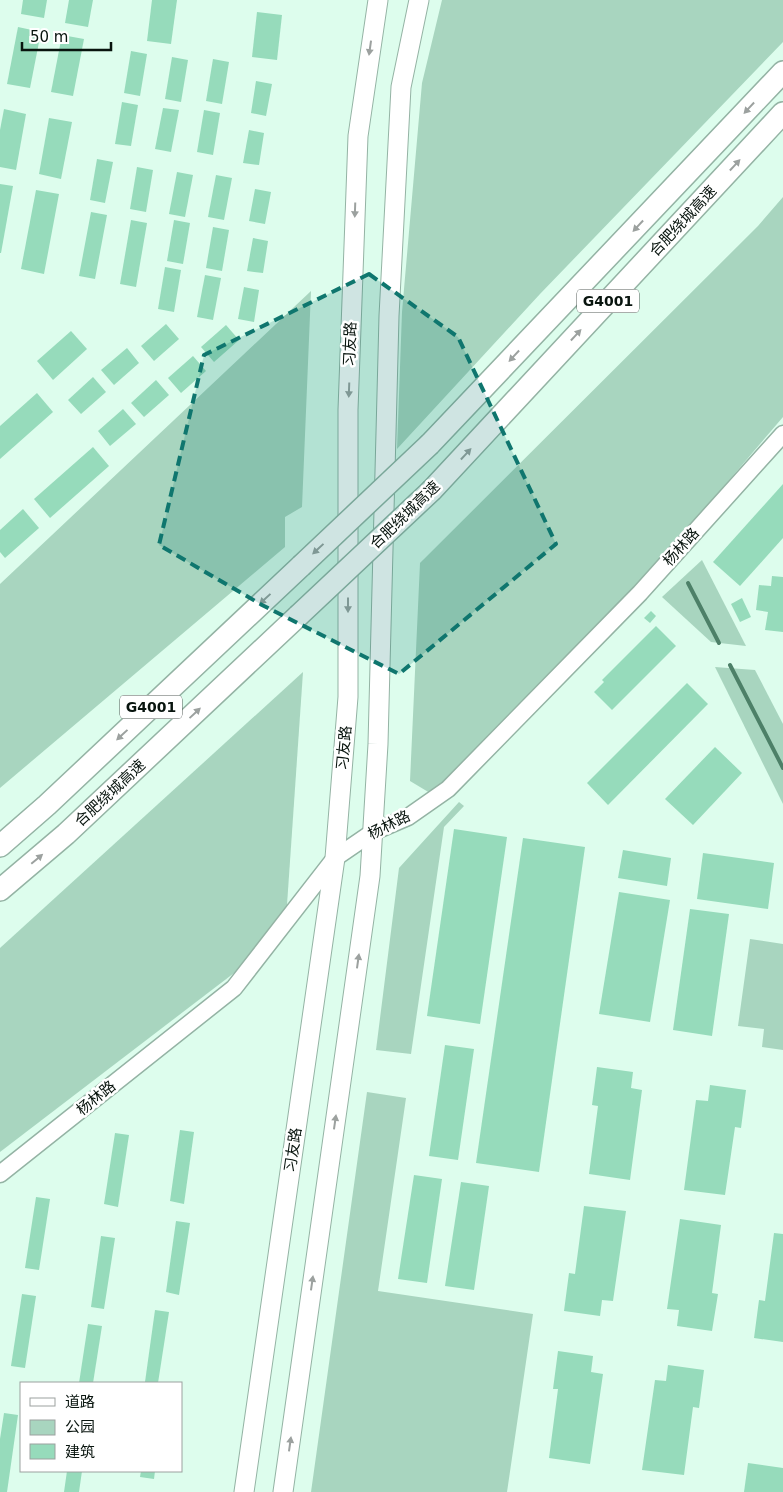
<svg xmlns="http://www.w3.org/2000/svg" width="783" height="1492" viewBox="0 0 783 1492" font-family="'DejaVu Sans','Noto Sans SC',sans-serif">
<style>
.green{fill:#a8d5bf}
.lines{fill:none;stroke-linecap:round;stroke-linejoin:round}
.stream{stroke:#4d8068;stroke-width:4}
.building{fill:#96dbbb}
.secondary-casing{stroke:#94b3a4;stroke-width:19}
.primary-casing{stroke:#94b3a4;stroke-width:21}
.highway-casing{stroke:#94b3a4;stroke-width:24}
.secondary{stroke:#fff;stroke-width:16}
.primary{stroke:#fff;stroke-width:19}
.highway{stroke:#fff;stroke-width:21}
.highway-bridge-casing{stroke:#94b3a4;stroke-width:24;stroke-linecap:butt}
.highway-bridge{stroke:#fff;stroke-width:21}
.oneway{fill:#9ca19f}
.marked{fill:#0f766e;fill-opacity:0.2;stroke:#0f766e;stroke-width:4;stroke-dasharray:10 6;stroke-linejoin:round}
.labels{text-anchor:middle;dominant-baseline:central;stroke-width:5;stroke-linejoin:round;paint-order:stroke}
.shield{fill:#fff;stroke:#525a56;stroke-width:1}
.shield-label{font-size:14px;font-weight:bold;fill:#08140e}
.street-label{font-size:15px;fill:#08140e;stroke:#fff}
</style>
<rect width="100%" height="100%" fill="#ddfded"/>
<g class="green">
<polygon points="442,0 783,0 783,42 540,294 397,449 402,312 422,83"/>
<polygon points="783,197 783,417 609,621 460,771 430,793 410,781 420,563 758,226"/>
<polygon points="311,291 302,507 285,517 285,547 0,788 0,584"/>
<polygon points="702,560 746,646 711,642 662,597"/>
<polygon points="715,667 755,670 783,724 783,804"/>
<polygon points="303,672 285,934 0,1152 0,948"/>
<polygon points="459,802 464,806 444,827 411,1054 376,1050 399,868"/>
<polygon points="750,939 783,944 783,1050 762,1047 764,1029 738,1026"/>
<polygon points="367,1092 406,1098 378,1291 533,1314 507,1492 311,1492"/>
</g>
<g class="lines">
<g class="stream">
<polyline points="688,583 719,643"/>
<polyline points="730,665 783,768"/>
</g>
</g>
<g class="building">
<polygon points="23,0 47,0 44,18 21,14"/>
<polygon points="69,0 93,0 88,27 65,23"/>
<polygon points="152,0 177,0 171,44 147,41"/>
<polygon points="257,12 282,15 277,60 252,57"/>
<polygon points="18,27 41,32 30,88 7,84"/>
<polygon points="62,35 84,39 73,96 51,92"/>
<polygon points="131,51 147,54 140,96 124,93"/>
<polygon points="172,57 188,60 181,102 165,99"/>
<polygon points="213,59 229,62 222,104 206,101"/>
<polygon points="256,81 272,84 266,116 251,113"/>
<polygon points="122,102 138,105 131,146 115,144"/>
<polygon points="163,108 179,110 171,152 155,149"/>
<polygon points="4,109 26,114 16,170 0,167 0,130"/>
<polygon points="204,110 220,113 213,155 197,152"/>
<polygon points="49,118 72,122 61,179 39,174"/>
<polygon points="249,130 264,133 259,165 243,163"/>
<polygon points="97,159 113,162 105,203 90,200"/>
<polygon points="137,167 153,170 146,212 130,209"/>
<polygon points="177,172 193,175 185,217 169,214"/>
<polygon points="216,175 232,178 224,220 208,217"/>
<polygon points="0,184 13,186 1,253 0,253"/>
<polygon points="255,189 271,192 265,224 249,221"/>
<polygon points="36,190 59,194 44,274 21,269"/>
<polygon points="91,212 107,215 95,279 79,276"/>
<polygon points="131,220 147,223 136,287 120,284"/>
<polygon points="174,220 190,223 183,264 167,261"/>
<polygon points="213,227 229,230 222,271 206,268"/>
<polygon points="253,238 268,241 263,273 247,271"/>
<polygon points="165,267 181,270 174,312 158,309"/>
<polygon points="205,275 221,278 213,320 197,317"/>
<polygon points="244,287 259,290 254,322 238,319"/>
<polygon points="166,324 179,339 154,361 141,346"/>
<polygon points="226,325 239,340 214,362 201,347"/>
<polygon points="71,331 87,349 53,380 37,361"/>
<polygon points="127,348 139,363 114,385 101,370"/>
<polygon points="193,356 206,371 181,393 168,378"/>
<polygon points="93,377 106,392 81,414 68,400"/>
<polygon points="156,380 169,395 144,417 131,403"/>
<polygon points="37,393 53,412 0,459 0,426"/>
<polygon points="123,409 136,424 110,446 98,431"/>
<polygon points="93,447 109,466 50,518 34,499"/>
<polygon points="783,484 783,538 740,586 713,562"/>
<polygon points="23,509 39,528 5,558 0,552 0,530"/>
<polygon points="772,576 783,577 783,632 765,630 768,612 756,610 759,585 771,586"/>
<polygon points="742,598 751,617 740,622 731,604"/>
<polygon points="651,611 656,616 650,623 644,618"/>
<polygon points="656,626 676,646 612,710 594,692 604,682 602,680"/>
<polygon points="687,683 708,704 608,805 587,783"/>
<polygon points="715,747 742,773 693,825 665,799"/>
<polygon points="454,829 507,837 480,1024 427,1016"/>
<polygon points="523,838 585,847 539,1172 476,1163"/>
<polygon points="623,850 671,858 667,886 618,878"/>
<polygon points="703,853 774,863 768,909 697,899"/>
<polygon points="619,892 670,900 650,1022 599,1014"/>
<polygon points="690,909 729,914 712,1036 673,1030"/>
<polygon points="445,1045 474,1049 458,1160 429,1156"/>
<polygon points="597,1067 633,1072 631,1088 642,1090 630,1180 589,1174 598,1106 592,1105"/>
<polygon points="710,1085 746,1090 741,1128 735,1127 725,1195 684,1190 696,1100 708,1101"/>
<polygon points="180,1130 194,1132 184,1204 170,1201"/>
<polygon points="115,1133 129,1135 118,1207 104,1204"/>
<polygon points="414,1175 442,1179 427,1283 398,1279"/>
<polygon points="461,1182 489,1186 474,1290 445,1286"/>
<polygon points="36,1197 50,1199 39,1270 25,1268"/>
<polygon points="584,1206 626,1211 613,1301 602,1300 600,1316 564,1311 569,1273 575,1274"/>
<polygon points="680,1219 721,1225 712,1293 718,1294 712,1331 677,1326 679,1310 667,1309"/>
<polygon points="176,1221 190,1223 179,1295 166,1292"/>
<polygon points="774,1233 783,1234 783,1342 754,1338 759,1300 765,1301"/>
<polygon points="101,1236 115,1238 104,1309 91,1307"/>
<polygon points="22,1294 36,1296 25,1368 11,1366"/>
<polygon points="155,1310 169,1312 158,1383 145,1382"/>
<polygon points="88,1324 102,1326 93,1383 79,1383"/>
<polygon points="558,1351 593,1356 591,1372 603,1374 590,1464 549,1458 558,1389 553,1389"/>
<polygon points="668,1365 704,1370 699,1408 693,1407 684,1475 642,1470 655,1380 666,1381"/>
<polygon points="4,1413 18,1415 7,1492 0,1492 0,1439"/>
<polygon points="748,1463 783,1468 783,1492 744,1492"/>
<polygon points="67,1471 82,1471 79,1492 64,1492"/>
<polygon points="141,1471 155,1471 154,1479 140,1477"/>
</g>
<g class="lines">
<g class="secondary-casing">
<polyline id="secondary" points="0,1174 234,988 335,858 373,832 408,817 448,789 640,593 783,434"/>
</g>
<g class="primary-casing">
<g id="primary">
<polyline points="244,1492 335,858 348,697 348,410 358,136 378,0"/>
<polyline points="283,1492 370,876 378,744 389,316 401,87 419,0"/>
</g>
</g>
<g class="highway-casing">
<g id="highway">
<polyline points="430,444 783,72"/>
<polyline points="432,490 783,113"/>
<polyline points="0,846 47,805 301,566"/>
<polyline points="0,890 66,834 298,616"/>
</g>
</g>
<use href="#secondary" class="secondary"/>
<use href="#primary" class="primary"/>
<use href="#highway" class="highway"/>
<g class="highway-bridge-casing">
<g id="highway-bridge">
<polyline points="301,566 430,444"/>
<polyline points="298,616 432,490"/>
</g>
</g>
<use href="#highway-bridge" class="highway-bridge"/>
</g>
<defs><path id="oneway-solid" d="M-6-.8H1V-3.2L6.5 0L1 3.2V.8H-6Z" transform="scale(1.25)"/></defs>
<g class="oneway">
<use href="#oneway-solid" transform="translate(370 48) rotate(98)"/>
<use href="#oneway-solid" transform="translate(749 108) rotate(133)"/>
<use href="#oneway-solid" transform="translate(735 165) rotate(-47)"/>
<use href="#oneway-solid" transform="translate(355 210) rotate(92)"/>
<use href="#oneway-solid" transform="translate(638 226) rotate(133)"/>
<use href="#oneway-solid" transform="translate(576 335) rotate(-47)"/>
<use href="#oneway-solid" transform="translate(514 356) rotate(133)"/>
<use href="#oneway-solid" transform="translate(349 390) rotate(92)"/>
<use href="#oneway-solid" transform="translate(466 454) rotate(-47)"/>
<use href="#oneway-solid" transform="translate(318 549) rotate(137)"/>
<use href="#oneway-solid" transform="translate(265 599) rotate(137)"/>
<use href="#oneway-solid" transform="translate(348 605) rotate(90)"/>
<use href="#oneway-solid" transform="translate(195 713) rotate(-43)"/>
<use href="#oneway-solid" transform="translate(122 735) rotate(137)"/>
<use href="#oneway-solid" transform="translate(37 859) rotate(-40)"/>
<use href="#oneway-solid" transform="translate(358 961) rotate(-82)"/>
<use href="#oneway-solid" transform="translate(335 1122) rotate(-82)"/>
<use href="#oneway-solid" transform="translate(312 1283) rotate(-82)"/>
<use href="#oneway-solid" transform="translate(290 1444) rotate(-82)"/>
</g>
<path class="marked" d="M369 274 458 337 556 544 399 674 262 605 159 545 204 355Z"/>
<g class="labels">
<g class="shield">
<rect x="577" y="289.5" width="62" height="23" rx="4"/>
<rect x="120" y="695.5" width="62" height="23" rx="4"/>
</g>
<g class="shield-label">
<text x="608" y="301">G4001</text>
<text x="151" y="707">G4001</text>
</g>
<g class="street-label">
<text transform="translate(683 221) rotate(-47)">合肥绕城高速</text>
<text transform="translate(350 344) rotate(-88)">习友路</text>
<text transform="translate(405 515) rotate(-44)">合肥绕城高速</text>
<text transform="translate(681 547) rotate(-48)">杨林路</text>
<text transform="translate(344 748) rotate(-85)">习友路</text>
<text transform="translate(110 793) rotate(-43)">合肥绕城高速</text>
<text transform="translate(389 825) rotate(-27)">杨林路</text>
<text transform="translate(96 1098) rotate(-39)">杨林路</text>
<text transform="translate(293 1150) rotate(-82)">习友路</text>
</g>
</g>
<rect x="20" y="1382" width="162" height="90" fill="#ffffff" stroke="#9ca19f"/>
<rect x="30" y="1398" width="25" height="8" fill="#ffffff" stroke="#9ca19f"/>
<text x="65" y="1407" font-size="15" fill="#08140e">道路</text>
<rect x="30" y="1420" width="25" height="15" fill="#a8d5bf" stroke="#9ca19f"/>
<text x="65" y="1432" font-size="15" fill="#08140e">公园</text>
<rect x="30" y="1444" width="25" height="15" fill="#96dbbb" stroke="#9ca19f"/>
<text x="65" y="1457" font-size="15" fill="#08140e">建筑</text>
<path d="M22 42v8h89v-8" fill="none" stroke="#08140e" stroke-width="2.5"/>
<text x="30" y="42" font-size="15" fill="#08140e" stroke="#ffffff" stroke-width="4" paint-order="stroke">50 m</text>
</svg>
